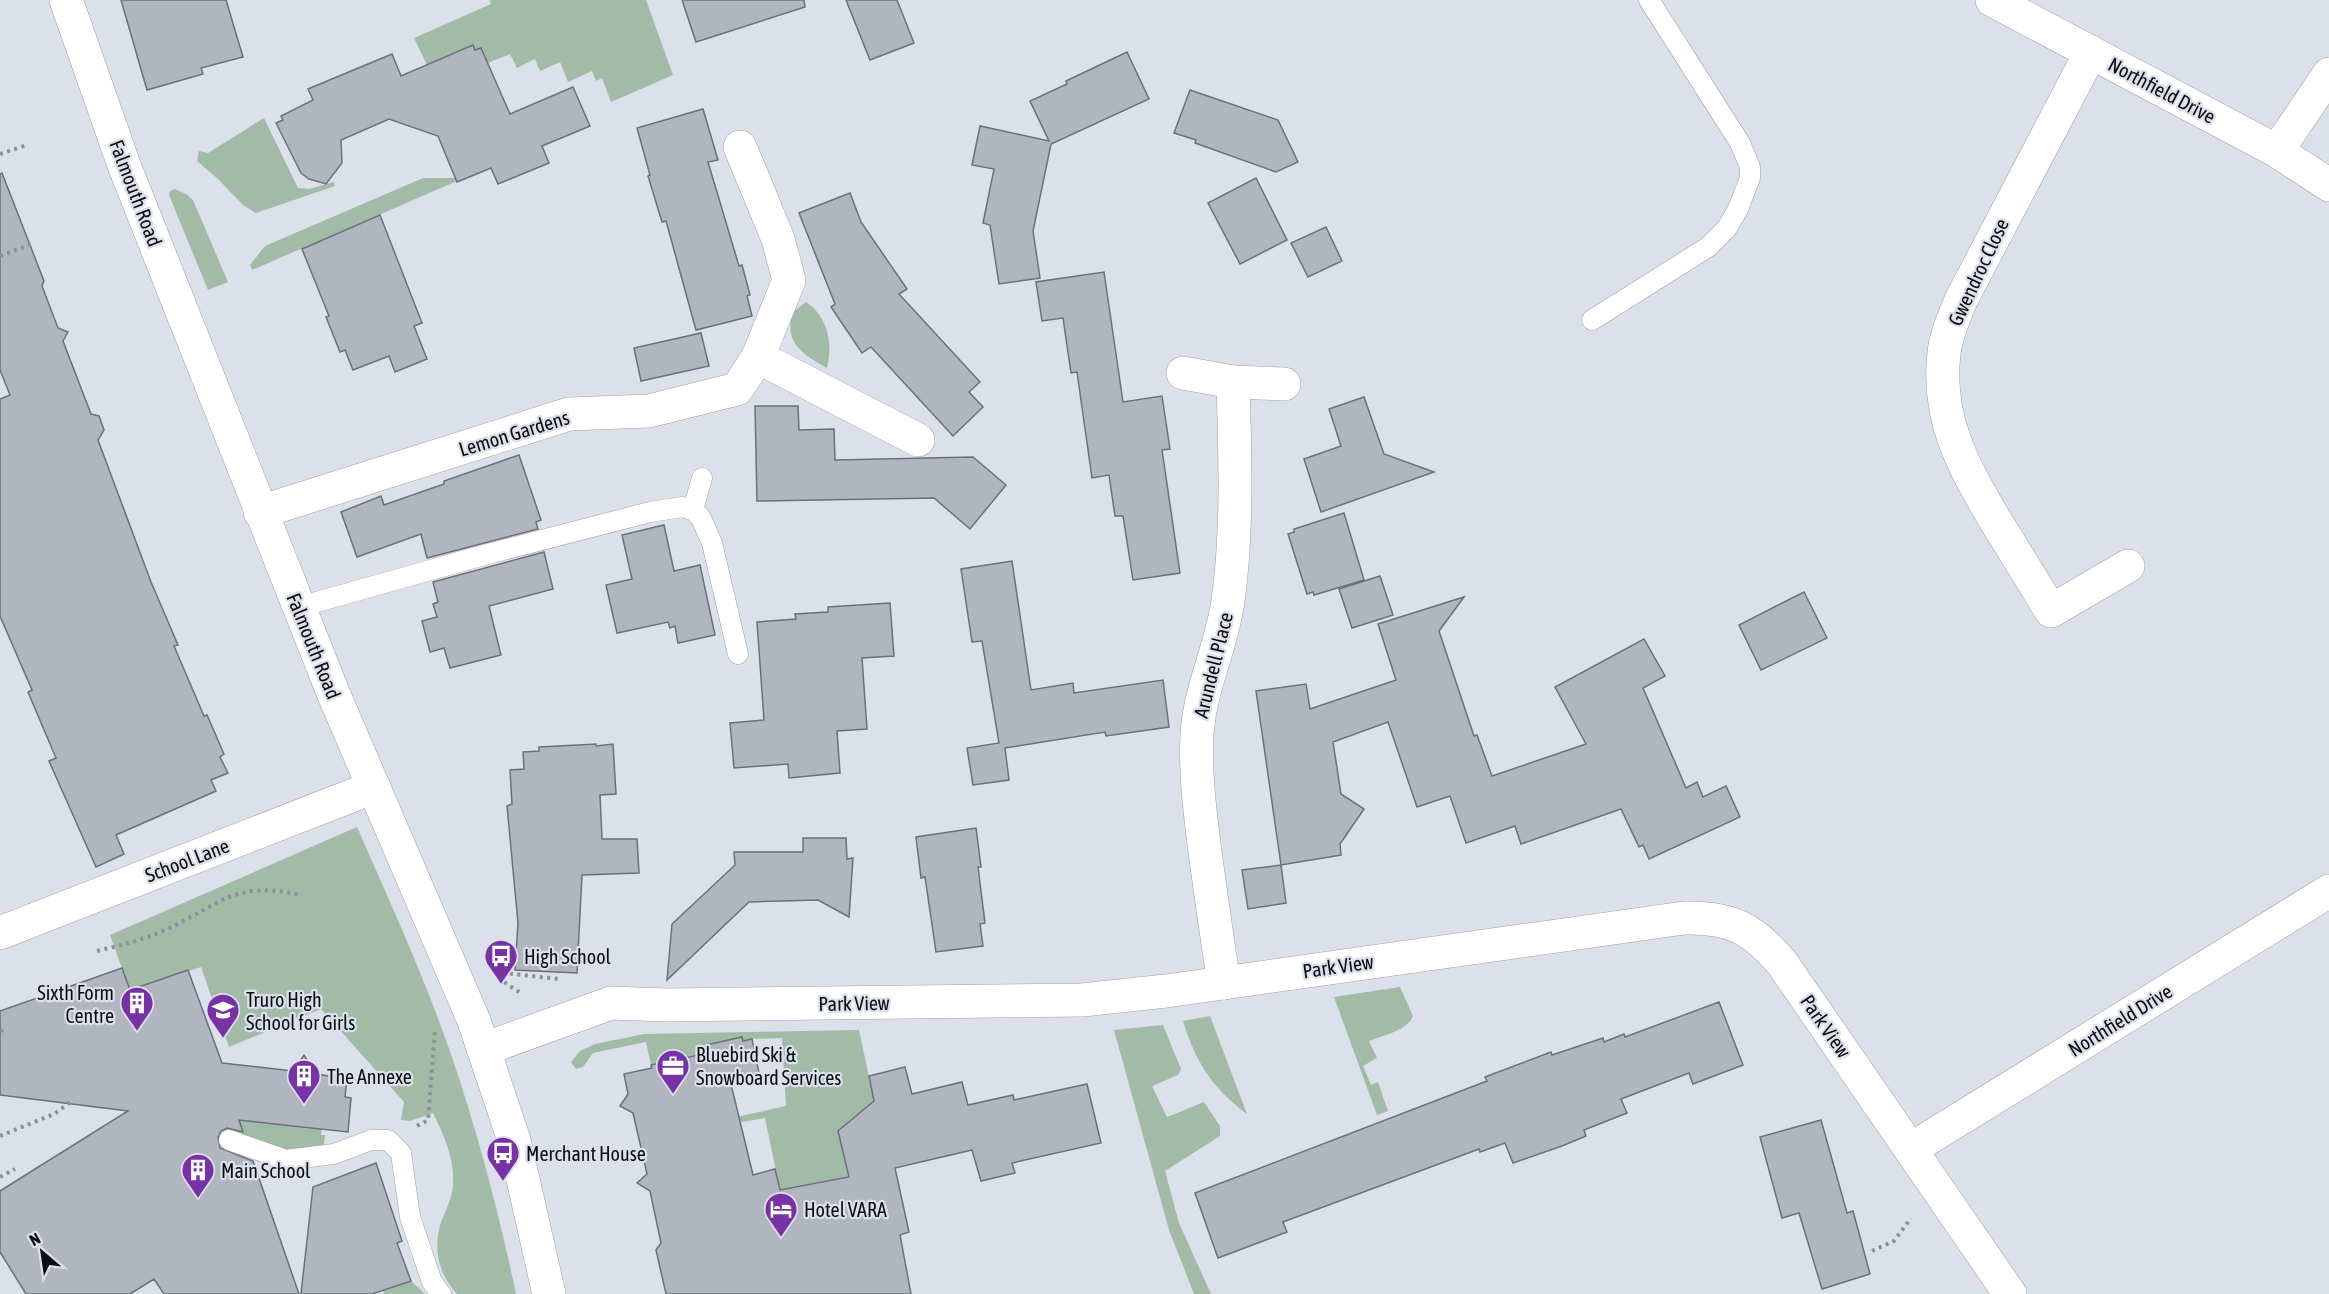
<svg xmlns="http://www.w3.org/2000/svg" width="2329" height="1294" viewBox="0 0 2329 1294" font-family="'Asap Condensed',sans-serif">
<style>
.green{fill:#a1bba7}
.building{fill:#b0b5bf;stroke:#6c707a;stroke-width:1.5}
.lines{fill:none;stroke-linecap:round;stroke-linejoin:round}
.lane-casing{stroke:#9da1ab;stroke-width:21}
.street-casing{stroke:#9da1ab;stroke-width:34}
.secondary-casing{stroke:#9da1ab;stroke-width:34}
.path{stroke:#8b8f97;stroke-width:4;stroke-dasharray:3 4.5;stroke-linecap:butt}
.lane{stroke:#fff;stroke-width:20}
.street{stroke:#fff;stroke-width:33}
.secondary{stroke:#fff;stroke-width:33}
.labels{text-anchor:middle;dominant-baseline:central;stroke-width:4.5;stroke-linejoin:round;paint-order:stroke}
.street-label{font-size:20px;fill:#0b0d10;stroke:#dbe0eb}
.poi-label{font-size:20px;fill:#0b0d10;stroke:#dbe0eb;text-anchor:start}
</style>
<rect width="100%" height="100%" fill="#dbe0eb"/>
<g class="green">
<polygon points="490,0 646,0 673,75 611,102 602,78 596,81 592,71 568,82 560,62 540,71 535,59 517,68 510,54 488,63 482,48 475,50 473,46 427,65 414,38 491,4"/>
<polygon points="264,118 298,188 309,189 334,182 335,186 256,213 243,205 218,179 197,161 199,151 208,153"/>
<polygon points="423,178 455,178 457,181 252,270 250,265 265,246"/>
<polygon points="175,189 186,194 193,200 228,282 208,290 169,195 170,191"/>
<path d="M806 302C828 317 833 343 827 368 803 355 783 342 793 312Z"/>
<path d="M357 827C382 884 408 941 431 1000 468 1095 495 1194 516 1294H457C440 1275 434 1255 439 1229 443 1214 452 1201 453 1185 455 1160 444 1135 433 1113L410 1121 401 1120 404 1102 321 1009 229 1047 201 967 130 991 110 935Z"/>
<path d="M1400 987 1413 1016C1407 1031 1383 1035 1369 1041L1377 1058 1363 1066 1371 1085 1378 1082 1388 1111 1377 1115 1334 997Z"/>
<path d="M1210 1016 1247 1114C1212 1088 1196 1063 1183 1021Z"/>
<polygon points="1163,1025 1181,1069 1178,1075 1152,1086 1167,1117 1204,1102 1220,1126 1220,1136 1165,1171 1179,1223 1211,1294 1194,1294 1169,1230 1114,1030"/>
<polygon points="859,1030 882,1138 888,1183 780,1190 765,1118 724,1125 723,1120 786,1106 782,1038 752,1039 743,1041 742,1037 707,1045 708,1053 651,1065 646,1042 593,1053 583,1067 576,1069 571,1062 580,1051 595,1044 644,1034"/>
<polygon points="213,1111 322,1129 321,1135 325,1135 323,1150 292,1151 259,1144 223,1132"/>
<polygon points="411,1281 425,1294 384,1294 383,1291"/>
</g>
<g class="building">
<polygon points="121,0 226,0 243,57 201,68 203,74 147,90"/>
<polygon points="682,0 804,0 805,7 696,42"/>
<polygon points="846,0 897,0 914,43 870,60"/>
<polygon points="473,45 475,50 481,48 510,114 573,87 590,126 542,146 549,163 498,184 491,168 457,182 438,136 389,119 341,140 342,163 326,184 309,179 301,173 276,123 283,120 281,116 313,100 308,89 392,54 401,76"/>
<polygon points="1127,52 1149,99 1051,144 1033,231 1040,278 999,284 990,225 983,223 994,169 972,165 980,126 1049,141 1030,101 1067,84 1066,81"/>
<polygon points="1190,90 1278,120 1298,162 1276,172 1195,143 1196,140 1174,133"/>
<polygon points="703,109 718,160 708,162 739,266 742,265 750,295 747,296 752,316 696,330 666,221 662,222 648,176 650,175 637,128"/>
<polygon points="2,173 44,281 42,286 58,328 68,332 63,341 91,414 99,416 104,430 98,440 151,582 178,645 174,646 204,716 207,715 224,754 220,757 228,773 211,780 216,791 116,835 124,854 96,867 49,761 56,758 28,692 32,690 0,616 0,399 10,395 0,370 0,174"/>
<polygon points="1256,178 1287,240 1240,264 1208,203"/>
<polygon points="850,193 861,222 907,289 899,294 980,382 969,392 983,407 953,436 871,347 862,353 831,307 835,304 799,213"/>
<polygon points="380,215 422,323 414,326 427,359 395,372 389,356 353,370 345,350 340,352 326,317 329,316 302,249"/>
<polygon points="1326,227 1342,261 1308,277 1291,243"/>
<polygon points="1104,272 1123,402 1162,396 1170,449 1162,450 1180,573 1133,580 1123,516 1115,516 1109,475 1092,478 1077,372 1071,373 1063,318 1042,321 1036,282"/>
<polygon points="701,333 709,366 641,381 634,348"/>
<polygon points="1364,397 1384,454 1434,472 1321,512 1304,459 1341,446 1329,409"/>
<polygon points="755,406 798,406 799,430 834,429 835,460 973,457 1006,485 970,529 934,498 757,501"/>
<polygon points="519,455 541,520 536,522 538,529 427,558 421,534 357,557 341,512 381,496 384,505 444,484 444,481"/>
<polygon points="1344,513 1364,580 1314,595 1313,592 1307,594 1288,534 1294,532 1294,529"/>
<polygon points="664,525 674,571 700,565 715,635 678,643 675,626 670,628 668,622 617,633 606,585 632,579 622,535"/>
<polygon points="544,552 553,589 489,606 501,655 450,668 444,648 430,652 422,621 437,617 433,604 438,602 433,582"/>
<polygon points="1012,561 1031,690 1073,683 1074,693 1163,680 1169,727 1106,736 1105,732 1005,748 1009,780 973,785 967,748 999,743 982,641 972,642 961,569"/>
<polygon points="1380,576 1393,615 1352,628 1339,589"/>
<polygon points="1804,592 1827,638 1761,670 1739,625"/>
<polygon points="1464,597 1439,631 1474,736 1477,735 1492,776 1586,744 1555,687 1644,639 1665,676 1643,688 1686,788 1697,782 1703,797 1726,786 1740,817 1649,859 1643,845 1639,847 1621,809 1521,844 1515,826 1466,843 1450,796 1417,807 1388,722 1333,742 1341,794 1364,809 1340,844 1341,855 1281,865 1256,691 1306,684 1310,709 1396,680 1378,624"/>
<polygon points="890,603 894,656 862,658 867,729 837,731 840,773 789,778 788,764 734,768 730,723 764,720 757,622 796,619 795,614 828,612 828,607"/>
<polygon points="596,744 596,746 613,744 616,794 600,795 602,839 637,839 639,873 582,875 577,973 515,970 518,923 507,806 512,804 510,770 524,769 523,752 539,751 539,747"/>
<polygon points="976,828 981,867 978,867 985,923 980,924 983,946 936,952 925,877 921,878 916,837"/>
<polygon points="803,838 846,838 847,859 853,858 849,917 818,900 749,902 667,980 672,924 735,865 734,852 803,852"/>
<polygon points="1281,865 1286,903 1248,909 1242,870"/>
<polygon points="122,968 130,990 188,970 222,1063 293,1071 304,1055 316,1074 347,1079 345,1097 351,1098 348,1132 239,1120 243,1132 227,1128 221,1131 218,1137 220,1148 253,1161 299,1294 164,1294 154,1279 130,1294 26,1294 0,1252 0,1191 128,1111 0,1095 0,1011"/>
<polygon points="1719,1002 1743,1065 1693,1084 1689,1073 1621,1099 1627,1113 1584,1130 1586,1136 1562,1146 1513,1163 1505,1143 1480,1152 1479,1149 1283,1222 1287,1232 1218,1258 1195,1193 1487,1081 1485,1077 1551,1052 1552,1055 1603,1038 1604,1042 1624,1034 1625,1037"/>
<polygon points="742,1037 743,1041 752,1039 759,1073 730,1080 753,1175 775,1169 780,1190 849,1177 838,1131 874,1101 869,1076 905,1067 912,1094 962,1082 968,1105 1013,1095 1014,1100 1087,1084 1101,1143 1012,1163 1015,1173 981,1181 972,1150 895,1168 909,1232 900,1235 911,1294 666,1294 656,1250 661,1243 650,1191 637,1183 647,1174 633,1113 620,1106 628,1094 624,1074 652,1068 651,1065 708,1053 706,1045"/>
<polygon points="1821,1120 1847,1213 1853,1211 1870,1274 1822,1289 1799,1213 1782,1218 1760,1137"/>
<polygon points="376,1163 402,1241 397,1243 411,1281 372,1294 301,1294 313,1187"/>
</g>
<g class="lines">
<g class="lane-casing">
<g id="lane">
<polyline points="1592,320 1708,247 1727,228 1738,209 1750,178 1750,167 1740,143 1649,0"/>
<polyline points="693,510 702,478"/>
<polyline points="299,607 484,555 650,512 682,507 693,510 701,518 712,543 738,654"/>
<polyline points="229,1140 286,1160 334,1154 371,1140 388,1140 401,1153 410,1217 432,1282 441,1294"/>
</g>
</g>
<g class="street-casing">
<g id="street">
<polyline points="1992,0 2277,151 2329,185"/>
<path d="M2091 52 1961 300C1954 317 1946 335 1944 353 1936 421 1965 469 1998 525 2016 553 2033 582 2051 611L2128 566"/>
<polyline points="2277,151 2329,74"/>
<polyline points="758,357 918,440"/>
<polyline points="1183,373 1233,382 1284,384"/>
<polyline points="260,512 569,414 649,411 737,389 758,357 789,280 778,239 740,147"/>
<polyline points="0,933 374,787"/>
<path d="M1224 983C1217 939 1211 895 1205 852 1200 812 1195 774 1197 734 1200 687 1222 646 1228 601 1238 528 1235 456 1233 382"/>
<path d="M484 1049 611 1003 667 1005 1082 1000 1166 991 1684 918C1731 917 1752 928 1782 963L2010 1294"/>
<polyline points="1911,1149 2329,891"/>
</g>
</g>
<g class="secondary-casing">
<polyline id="secondary" points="66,0 124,165 334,695 474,1021 514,1140 549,1294"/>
</g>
<g class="path">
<polyline points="0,154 27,145"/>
<polyline points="0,256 35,243"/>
<path d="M97 951C121 945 144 940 167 929 221 904 235 880 300 895"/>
<polyline points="495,972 559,979"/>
<polyline points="498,978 522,994"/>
<polyline points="0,1031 7,1029"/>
<polyline points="417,1126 428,1120 435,1030"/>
<polyline points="0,1136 54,1114 72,1101"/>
<polyline points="0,1177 15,1169"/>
<polyline points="1872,1251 1894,1241 1911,1218"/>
</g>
<use href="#lane" class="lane"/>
<use href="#street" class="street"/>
<use href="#secondary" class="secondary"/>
</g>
<defs>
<g id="bus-pin" transform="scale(1.725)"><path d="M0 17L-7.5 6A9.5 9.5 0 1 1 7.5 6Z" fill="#7732a6" stroke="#dbe0eb"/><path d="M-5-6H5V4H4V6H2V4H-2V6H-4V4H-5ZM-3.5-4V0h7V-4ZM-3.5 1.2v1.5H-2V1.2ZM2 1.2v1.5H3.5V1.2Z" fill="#fff"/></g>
<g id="building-pin" transform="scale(1.725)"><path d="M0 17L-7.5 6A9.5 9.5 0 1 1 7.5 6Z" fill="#7732a6" stroke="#dbe0eb"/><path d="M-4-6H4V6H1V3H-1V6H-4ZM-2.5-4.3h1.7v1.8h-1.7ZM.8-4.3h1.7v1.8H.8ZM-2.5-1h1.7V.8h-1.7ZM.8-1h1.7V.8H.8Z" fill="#fff"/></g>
<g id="school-pin" transform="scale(1.725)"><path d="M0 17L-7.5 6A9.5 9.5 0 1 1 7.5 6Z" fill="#7732a6" stroke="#dbe0eb"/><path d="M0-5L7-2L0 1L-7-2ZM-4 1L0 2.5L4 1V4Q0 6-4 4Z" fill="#fff"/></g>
<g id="office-pin" transform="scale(1.725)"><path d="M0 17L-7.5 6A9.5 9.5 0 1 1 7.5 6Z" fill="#7732a6" stroke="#dbe0eb"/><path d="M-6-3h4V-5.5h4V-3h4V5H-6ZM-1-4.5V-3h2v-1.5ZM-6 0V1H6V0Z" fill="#fff"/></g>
<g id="hotel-pin" transform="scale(1.725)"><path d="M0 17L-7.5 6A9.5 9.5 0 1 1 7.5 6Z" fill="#7732a6" stroke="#dbe0eb"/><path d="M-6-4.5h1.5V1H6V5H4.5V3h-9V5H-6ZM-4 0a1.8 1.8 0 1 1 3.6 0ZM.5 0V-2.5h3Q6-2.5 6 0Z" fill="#fff"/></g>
</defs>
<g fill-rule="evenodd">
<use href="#bus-pin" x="501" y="956"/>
<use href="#building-pin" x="137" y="1003"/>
<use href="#school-pin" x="223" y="1010"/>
<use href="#office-pin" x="673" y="1066"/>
<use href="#building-pin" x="304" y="1076"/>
<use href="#bus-pin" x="503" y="1153"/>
<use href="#building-pin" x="198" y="1170"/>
<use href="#hotel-pin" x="781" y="1209"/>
</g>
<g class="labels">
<g class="street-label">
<text transform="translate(2162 90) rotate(28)">Northfield Drive</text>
<text transform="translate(136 193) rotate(69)">Falmouth Road</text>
<text transform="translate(1978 272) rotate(-65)">Gwendroc Close</text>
<text transform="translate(514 433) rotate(-17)">Lemon Gardens</text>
<text transform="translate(314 646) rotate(68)">Falmouth Road</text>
<text transform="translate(1213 665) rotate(-76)">Arundell Place</text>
<text transform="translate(187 860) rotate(-21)">School Lane</text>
<text transform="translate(1338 966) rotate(-8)">Park View</text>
<text transform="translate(854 1003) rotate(-1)">Park View</text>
<text transform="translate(2120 1020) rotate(-32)">Northfield Drive</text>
<text transform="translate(1826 1026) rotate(55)">Park View</text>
</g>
<g class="poi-label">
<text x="524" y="956">High School</text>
<text x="114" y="992" text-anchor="end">Sixth Form<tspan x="114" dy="23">Centre</tspan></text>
<text x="246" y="999">Truro High<tspan x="246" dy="23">School for Girls</tspan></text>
<text x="696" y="1054">Bluebird Ski &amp;<tspan x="696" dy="23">Snowboard Services</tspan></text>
<text x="327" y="1076">The Annexe</text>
<text x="526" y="1153">Merchant House</text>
<text x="221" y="1170">Main School</text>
<text x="804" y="1209">Hotel VARA</text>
</g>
</g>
<g transform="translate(42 1252) rotate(331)" stroke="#dbe0eb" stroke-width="4.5" paint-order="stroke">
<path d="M0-4.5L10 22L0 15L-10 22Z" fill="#0b0d10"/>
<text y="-9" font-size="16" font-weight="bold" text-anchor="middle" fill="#0b0d10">N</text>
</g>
</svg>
